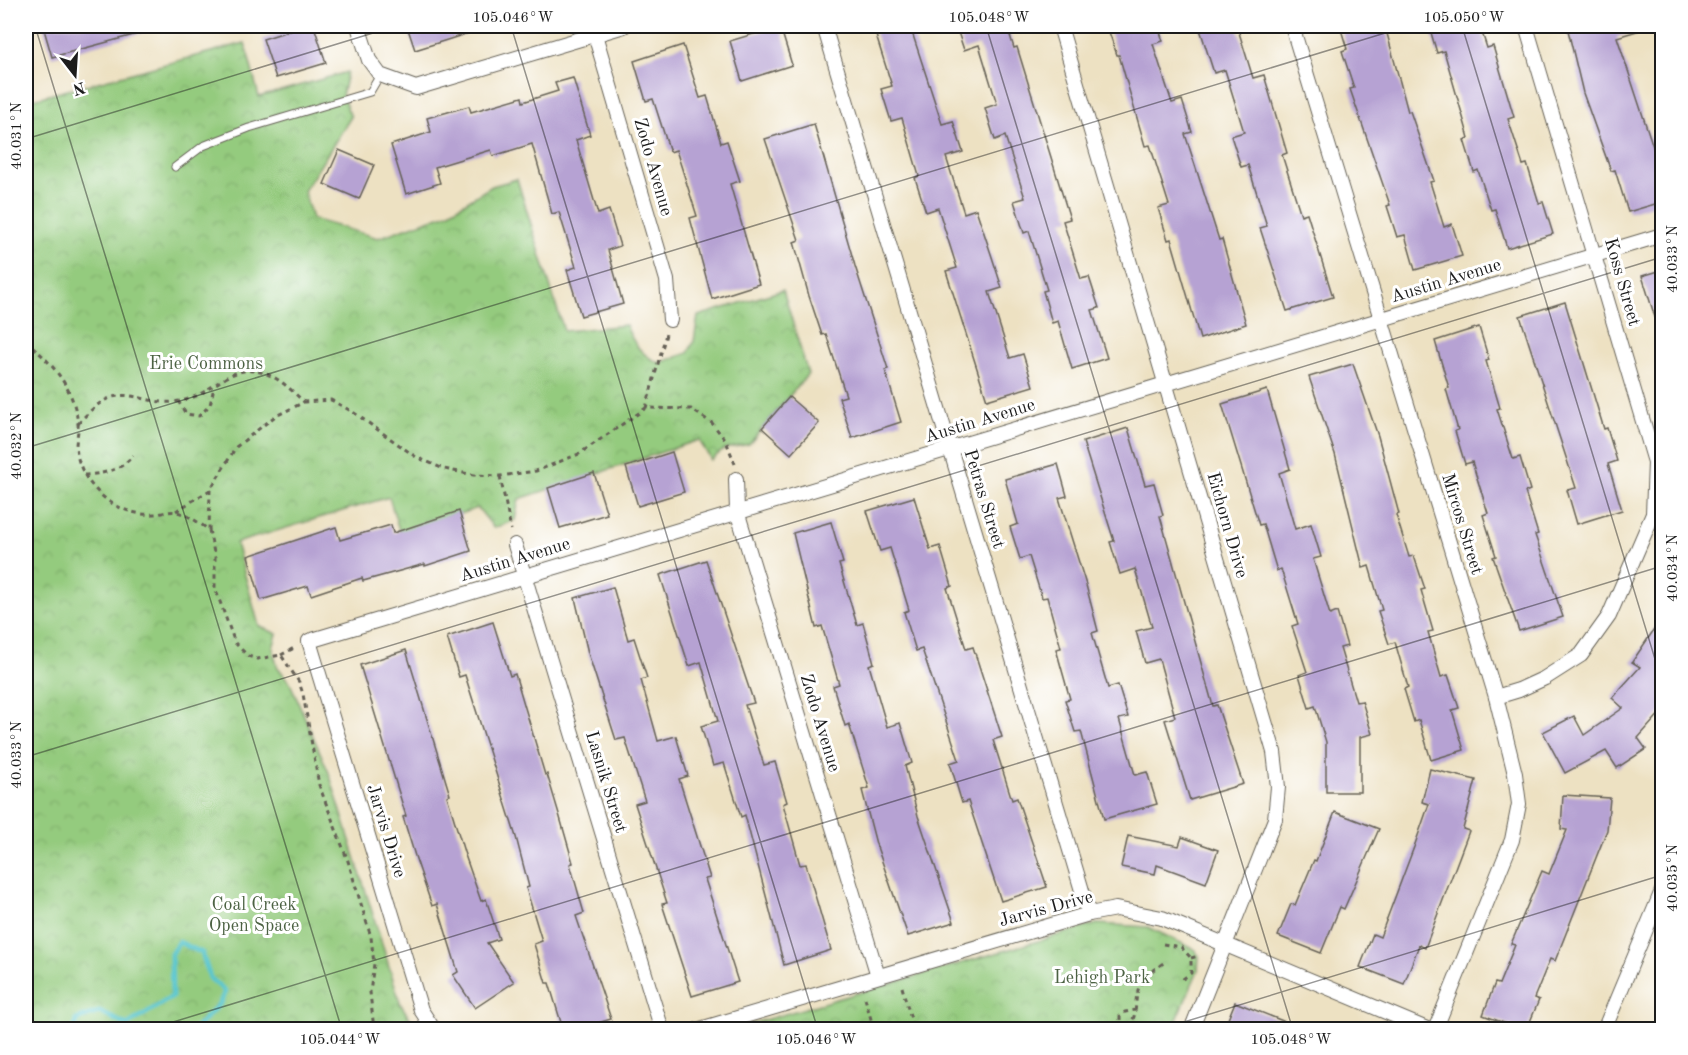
<svg xmlns="http://www.w3.org/2000/svg" width="1688" height="1055" viewBox="0 0 1688 1055" font-family="'Old Standard TT',serif">
<style>
.park{fill:url(#park-crowns);stroke:#58744d;stroke-width:1.5}
.lines{fill:none;stroke-linecap:round;stroke-linejoin:round}
.stream{stroke:#59c6cf;stroke-width:5}
.building{fill:#b6a2d3}
.lane-casing{stroke:#656156;stroke-width:9}
.street-casing{stroke:#656156;stroke-width:16}
.path{stroke:#656156;stroke-width:3;stroke-dasharray:4.5 4.5;stroke-linecap:butt}
.lane{stroke:#fff;stroke-width:7}
.street{stroke:#fff;stroke-width:14}
.ticks{fill:none;stroke:#1c1c1c;stroke-width:1.5;stroke-opacity:0.45}
.labels{text-anchor:middle;dominant-baseline:central;stroke-width:6;stroke-linejoin:round;paint-order:stroke}
.street-label{font-size:18px;fill:#1c1c1c;stroke:#fff}
.park-label{font-size:18px;fill:#4c6243;stroke:#fff}
.neatline{fill:none;stroke:#1c1c1c;stroke-width:2}
.ticks-label{font-size:15px;text-anchor:middle;fill:#1c1c1c}
</style>
<defs>
<pattern id="park-crowns" width="20" height="18" patternUnits="userSpaceOnUse" patternTransform="scale(1.5)"><rect width="20" height="18" fill="#94cb7e"/><path d="M2 6a3 3 0 1 1 6 0M12 15a3 3 0 1 1 6 0" fill="none" stroke="#7fae6c"/></pattern>
</defs>
<rect width="100%" height="100%" fill="#fff"/>
<filter id="ink" filterUnits="userSpaceOnUse"><feTurbulence type="fractalNoise" baseFrequency=".0167" numOctaves="2"/><feDisplacementMap in="SourceGraphic" scale="12" xChannelSelector="R" yChannelSelector="G"/><feConvolveMatrix kernelMatrix="1 2 1 2 8 2 1 2 1" color-interpolation-filters="sRGB"/></filter>
<filter id="wash" filterUnits="userSpaceOnUse"><feTurbulence type="fractalNoise" baseFrequency=".008" numOctaves="4" result="noise"/><feDisplacementMap in="SourceGraphic" scale="24" xChannelSelector="R" yChannelSelector="G"/><feGaussianBlur stdDeviation="1.35" result="paint"/><feColorMatrix in="noise" values="0 0 0 0 0 0 0 0 0 0 0 0 0 0 0 0 0 1.4 0 .05"/><feComposite in="paint" operator="in"/></filter>
<g filter="url(#wash)">
<rect width="100%" height="100%" fill="#ede1c2"/>
<g class="park">
<path d="M245 43 259 97 347 72 342 96 351 117 304 191 312 219 378 238 448 213 492 186 517 179 564 331 626 325C633 343 641 355 659 363L688 353 694 341 698 316 783 290 808 374 749 444 725 449 711 460 699 440 519 499 515 520 494 528 478 508 400 533 389 497 236 543 259 626 277 634 273 648 277 666 290 683 329 773 401 1005 417 1029 26 1030V101Z"/>
<polygon points="1097,924 1148,927 1194,949 1199,956 1198,970 1173,1029 733,1029"/>
</g>
<g class="lines">
<polyline class="stream" points="75,1030 76,1020 99,1012 127,1025 172,997 171,954 179,942 202,953 210,978 225,991 220,1003 194,1030"/>
</g>
<g id="blocks">
<g class="building">
<polygon points="43,26 155,26 156,29 52,57"/>
<polygon points="304,26 314,26 326,63 276,78 263,39"/>
<polygon points="407,26 482,26 482,29 415,50"/>
<polygon points="780,26 792,65 742,81 730,41"/>
<polygon points="873,26 910,26 942,124 953,121 963,152 946,157 964,213 976,209 992,257 1002,288 989,292 1010,358 1023,354 1033,386 987,400 946,271 957,268 938,208 926,212 915,178 919,176 902,118 891,121 881,89 892,86"/>
<polygon points="956,26 1007,26 1014,48 1017,47 1070,219 1063,221 1081,279 1089,277 1099,308 1092,310 1107,358 1072,369 1058,321 1052,323 1043,291 1047,290 1029,231 1024,233 1014,201 1025,198 1005,136 995,140 985,108 997,104 979,45 964,50"/>
<polygon points="1107,26 1158,26 1163,41 1153,44 1172,103 1182,100 1192,132 1185,134 1219,240 1222,239 1246,324 1200,339 1171,239 1168,240 1158,208 1169,205 1150,145 1145,146 1119,55 1117,55"/>
<polygon points="1199,26 1237,26 1253,78 1264,75 1287,153 1282,155 1301,215 1307,213 1333,297 1287,311 1260,228 1267,226 1248,165 1241,167 1231,136 1244,132 1225,70 1214,73"/>
<polygon points="1340,26 1385,26 1408,112 1410,111 1434,181 1430,182 1444,227 1452,224 1462,256 1415,270 1405,235 1397,237 1387,206 1390,205 1350,89 1354,88 1342,51 1347,49"/>
<polygon points="1429,26 1480,26 1487,48 1493,46 1514,117 1508,119 1523,165 1527,164 1539,203 1543,202 1553,234 1507,248 1495,209 1491,210 1478,170 1474,172 1464,140 1469,138 1444,51 1437,53"/>
<polygon points="1567,26 1644,26 1644,29 1617,37 1662,174 1662,202 1628,212 1615,170 1611,171 1583,93"/>
<polygon points="683,45 700,98 707,96 721,143 727,141 740,181 730,184 759,284 712,299 690,218 697,216 676,150 670,152 653,99 646,101 634,61"/>
<polygon points="573,78 590,135 576,140 598,214 609,210 620,246 608,250 623,304 581,316 567,270 576,267 559,212 552,214 532,144 493,156 491,150 435,167 440,183 406,194 391,145 431,132 427,118 469,106 471,112 522,97 523,102 558,91 555,83"/>
<polygon points="814,124 855,266 888,369 885,370 901,422 852,438 839,398 846,396 826,334 822,335 809,296 794,242 799,240 765,139"/>
<polygon points="339,150 374,165 359,199 324,184"/>
<polygon points="1662,270 1662,330 1659,330 1642,276"/>
<polygon points="1565,302 1604,429 1607,428 1617,461 1608,464 1622,510 1577,524 1567,490 1576,488 1520,316"/>
<polygon points="1479,327 1489,360 1486,361 1500,408 1497,409 1513,459 1520,457 1530,490 1525,492 1538,534 1535,535 1563,617 1519,631 1493,557 1496,556 1483,515 1488,513 1472,462 1465,464 1455,431 1458,430 1446,389 1449,388 1435,341"/>
<polygon points="1353,364 1378,436 1399,514 1396,515 1409,557 1414,556 1425,589 1421,590 1433,631 1428,632 1441,677 1448,675 1459,708 1452,710 1464,750 1431,760 1419,720 1414,722 1404,689 1408,687 1395,642 1389,644 1378,611 1382,610 1369,566 1363,568 1335,454 1309,377"/>
<polygon points="1267,390 1290,469 1279,473 1295,529 1311,524 1321,557 1313,559 1330,615 1337,612 1347,646 1340,648 1356,702 1362,701 1372,734 1360,737 1360,792 1326,792 1326,742 1315,706 1309,708 1299,675 1307,672 1292,626 1298,624 1281,569 1277,571 1263,524 1259,525 1222,404"/>
<polygon points="789,397 819,423 791,454 762,428"/>
<polygon points="1128,428 1145,485 1154,483 1163,515 1160,516 1213,706 1217,705 1243,784 1190,800 1165,720 1175,717 1159,659 1145,663 1136,631 1152,627 1135,569 1120,574 1110,542 1114,541 1083,442"/>
<polygon points="672,452 684,492 638,506 626,467"/>
<polygon points="1058,464 1067,496 1059,498 1086,585 1098,631 1092,633 1108,688 1118,685 1128,717 1119,719 1135,775 1147,772 1157,804 1104,819 1081,731 1075,732 1065,700 1070,699 1056,649 1061,648 1047,597 1042,598 1029,556 1020,559 1010,527 1018,524 1005,479"/>
<polygon points="594,473 607,514 560,528 548,488"/>
<polygon points="914,497 930,549 940,546 952,586 947,588 966,649 973,647 1002,737 993,740 1012,800 1017,798 1047,887 1001,901 968,801 962,803 950,763 959,760 922,649 916,651 904,612 909,610 890,548 880,551 867,511"/>
<polygon points="459,511 471,551 425,566 425,564 363,581 362,578 311,595 308,586 261,600 248,556 336,527 340,540 391,525 393,533"/>
<polygon points="831,522 843,563 839,564 857,625 863,623 874,663 869,665 887,727 900,723 912,763 905,766 918,816 954,922 908,936 876,844 862,790 869,788 849,724 845,726 833,686 839,684 822,626 816,628 793,533"/>
<polygon points="706,560 754,703 745,705 764,765 775,762 787,802 783,804 800,865 806,864 831,950 784,965 745,815 741,817 724,763 713,766 701,726 718,721 701,662 689,666 660,575"/>
<polygon points="613,587 628,640 634,638 647,678 641,680 658,741 676,736 688,776 679,779 710,878 705,879 738,982 692,996 662,904 667,903 635,804 645,801 625,738 616,740 588,653 575,598"/>
<polygon points="1662,618 1662,711 1638,738 1646,749 1617,768 1606,751 1565,773 1543,732 1574,716 1584,735 1623,708 1612,698 1640,667 1632,662"/>
<polygon points="493,622 510,676 515,674 545,775 547,774 559,814 573,863 570,864 584,913 576,916 611,1019 578,1029 563,1029 549,983 546,983 534,944 542,941 526,888 529,887 516,837 465,675 459,677 447,637"/>
<polygon points="406,650 450,795 447,796 464,852 481,901 486,899 499,939 487,943 514,982 475,1008 453,975 458,972 437,904 432,906 415,856 403,817 406,816 360,665"/>
<polygon points="1430,769 1476,780 1463,829 1469,831 1425,948 1419,945 1404,984 1360,967 1373,934 1380,937 1414,847 1429,804 1422,802"/>
<polygon points="1563,795 1610,798 1607,830 1555,961 1550,959 1534,998 1539,1000 1527,1029 1520,1029 1483,1015 1495,983 1499,984 1515,945 1511,944 1542,871 1549,874 1567,830 1561,829"/>
<polygon points="1335,812 1379,829 1344,909 1340,907 1321,953 1278,936 1291,904 1295,905 1314,860 1316,861"/>
<polygon points="1128,836 1179,846 1182,837 1218,850 1206,883 1157,865 1155,874 1121,867"/>
<polygon points="1235,1002 1303,1029 1224,1029"/>
</g>
</g>
</g>
<g filter="url(#ink)">
<use href="#blocks" fill-opacity="0" stroke="#656156" stroke-width="1.5"/>
<g class="lines">
<g class="lane-casing">
<polyline id="lane" points="175,167 203,146 249,128 370,92 380,75"/>
</g>
<g class="street-casing">
<g id="street">
<polyline points="358,26 369,60 380,75 416,88 624,26"/>
<polyline points="824,26 1089,914"/>
<polyline points="1060,26 1274,752 1278,787 1275,819 1191,1030"/>
<polyline points="1292,26 1496,697 1515,774 1519,804 1512,840 1435,1030"/>
<polyline points="593,28 667,280 670,320"/>
<polyline points="736,479 737,511 878,976"/>
<polyline points="515,545 662,1030"/>
<polyline points="1496,697 1519,690 1545,678 1581,655 1609,616 1653,514 1655,462 1526,26"/>
<polyline points="434,1030 421,1010 309,641 1662,235"/>
<polyline points="697,1030 1089,914 1116,909 1162,918 1429,1030"/>
<polyline points="1604,1030 1662,891"/>
</g>
</g>
<g class="path">
<path d="M26 341C52 363 74 387 78 424 79 431 76 439 76 446 77 463 85 479 97 491 111 506 133 516 154 514 162 514 170 510 177 512 189 515 199 523 209 530L215 557V588L235 643 248 656 257 659 281 655 299 682 303 694 319 785 348 861 371 937 374 964 370 992 374 1030"/>
<polyline points="178,401 186,414 199,416 210,405 214,387"/>
<polyline points="646,408 666,334"/>
<path d="M78 424C126 367 141 416 191 398 209 392 227 372 245 371 271 369 287 386 304 402"/>
<path d="M84 475C103 474 121 471 133 455"/>
<polyline points="500,476 511,530"/>
<polyline points="176,511 210,490"/>
<polyline points="209,530 210,490 236,447 274,417 304,402 331,400 353,412 416,457 444,469 474,475 500,476 536,471 579,454 646,408 691,409 712,423 726,441 735,464"/>
<polyline points="281,655 296,647"/>
<polyline points="1163,944 1181,947 1191,958 1191,973 1180,981"/>
<polyline points="1191,958 1199,956"/>
<polyline points="902,987 914,1030"/>
<polyline points="865,998 874,1030"/>
<polyline points="1120,1029 1120,1016 1125,1012 1136,1010"/>
<path d="M1119 1030C1143 1022 1131 1003 1140 985 1145 974 1155 969 1165 962"/>
</g>
<use href="#lane" class="lane"/>
<use href="#street" class="street"/>
</g>
</g>
<path class="ticks" d="M35 26 342 1030M511 26 818 1030M986 26 1293 1030M1462 26 1662 682M26 139 396 26M26 448 1408 26M26 757 1662 257M147 1030 1662 566M1158 1030 1662 875"/>
<g class="labels">
<g class="street-label">
<text transform="translate(653 167) rotate(74)">Zodo Avenue</text>
<text transform="translate(1446 281) rotate(-17)">Austin Avenue</text>
<text transform="translate(1622 282) rotate(74)">Koss Street</text>
<text transform="translate(980 421) rotate(-17)">Austin Avenue</text>
<text transform="translate(984 499) rotate(73)">Petras Street</text>
<text transform="translate(1462 524) rotate(73)">Mircos Street</text>
<text transform="translate(1227 525) rotate(74)">Eichorn Drive</text>
<text transform="translate(515 560) rotate(-17)">Austin Avenue</text>
<text transform="translate(820 723) rotate(73)">Zodo Avenue</text>
<text transform="translate(606 782) rotate(73)">Lasnik Street</text>
<text transform="translate(386 831) rotate(73)">Jarvis Drive</text>
<text transform="translate(1046 909) rotate(-15)">Jarvis Drive</text>
</g>
<g class="park-label">
<text x="206" y="364">Erie Commons</text>
<text x="254" y="905">Coal Creek<tspan x="254" dy="21">Open Space</tspan></text>
<text x="1102" y="978">Lehigh Park</text>
</g>
</g>
<rect width="1688" height="1055" fill="none" stroke="#fff" stroke-width="66"/>
<g transform="translate(75 75) rotate(163)" stroke="#ffffff" stroke-width="4.5" paint-order="stroke">
<path d="M0-4.5L10 22L0 15L-10 22Z" fill="#1c1c1c"/>
<text y="-9" font-size="16" font-weight="bold" text-anchor="middle" fill="#1c1c1c">N</text>
</g>
<rect x="33" y="33" width="1622" height="989" class="neatline"/>
<g class="ticks-label">
<text x="513" y="22">105.046°W</text>
<text x="989" y="22">105.048°W</text>
<text x="1464" y="22">105.050°W</text>
<text transform="translate(16 136) rotate(-90)" y="5">40.031°N</text>
<text transform="translate(1672 259) rotate(-90)" y="5">40.033°N</text>
<text transform="translate(16 446) rotate(-90)" y="5">40.032°N</text>
<text transform="translate(1672 568) rotate(-90)" y="5">40.034°N</text>
<text transform="translate(16 755) rotate(-90)" y="5">40.033°N</text>
<text transform="translate(1672 878) rotate(-90)" y="5">40.035°N</text>
<text x="340" y="1044">105.044°W</text>
<text x="816" y="1044">105.046°W</text>
<text x="1291" y="1044">105.048°W</text>
</g>
</svg>
